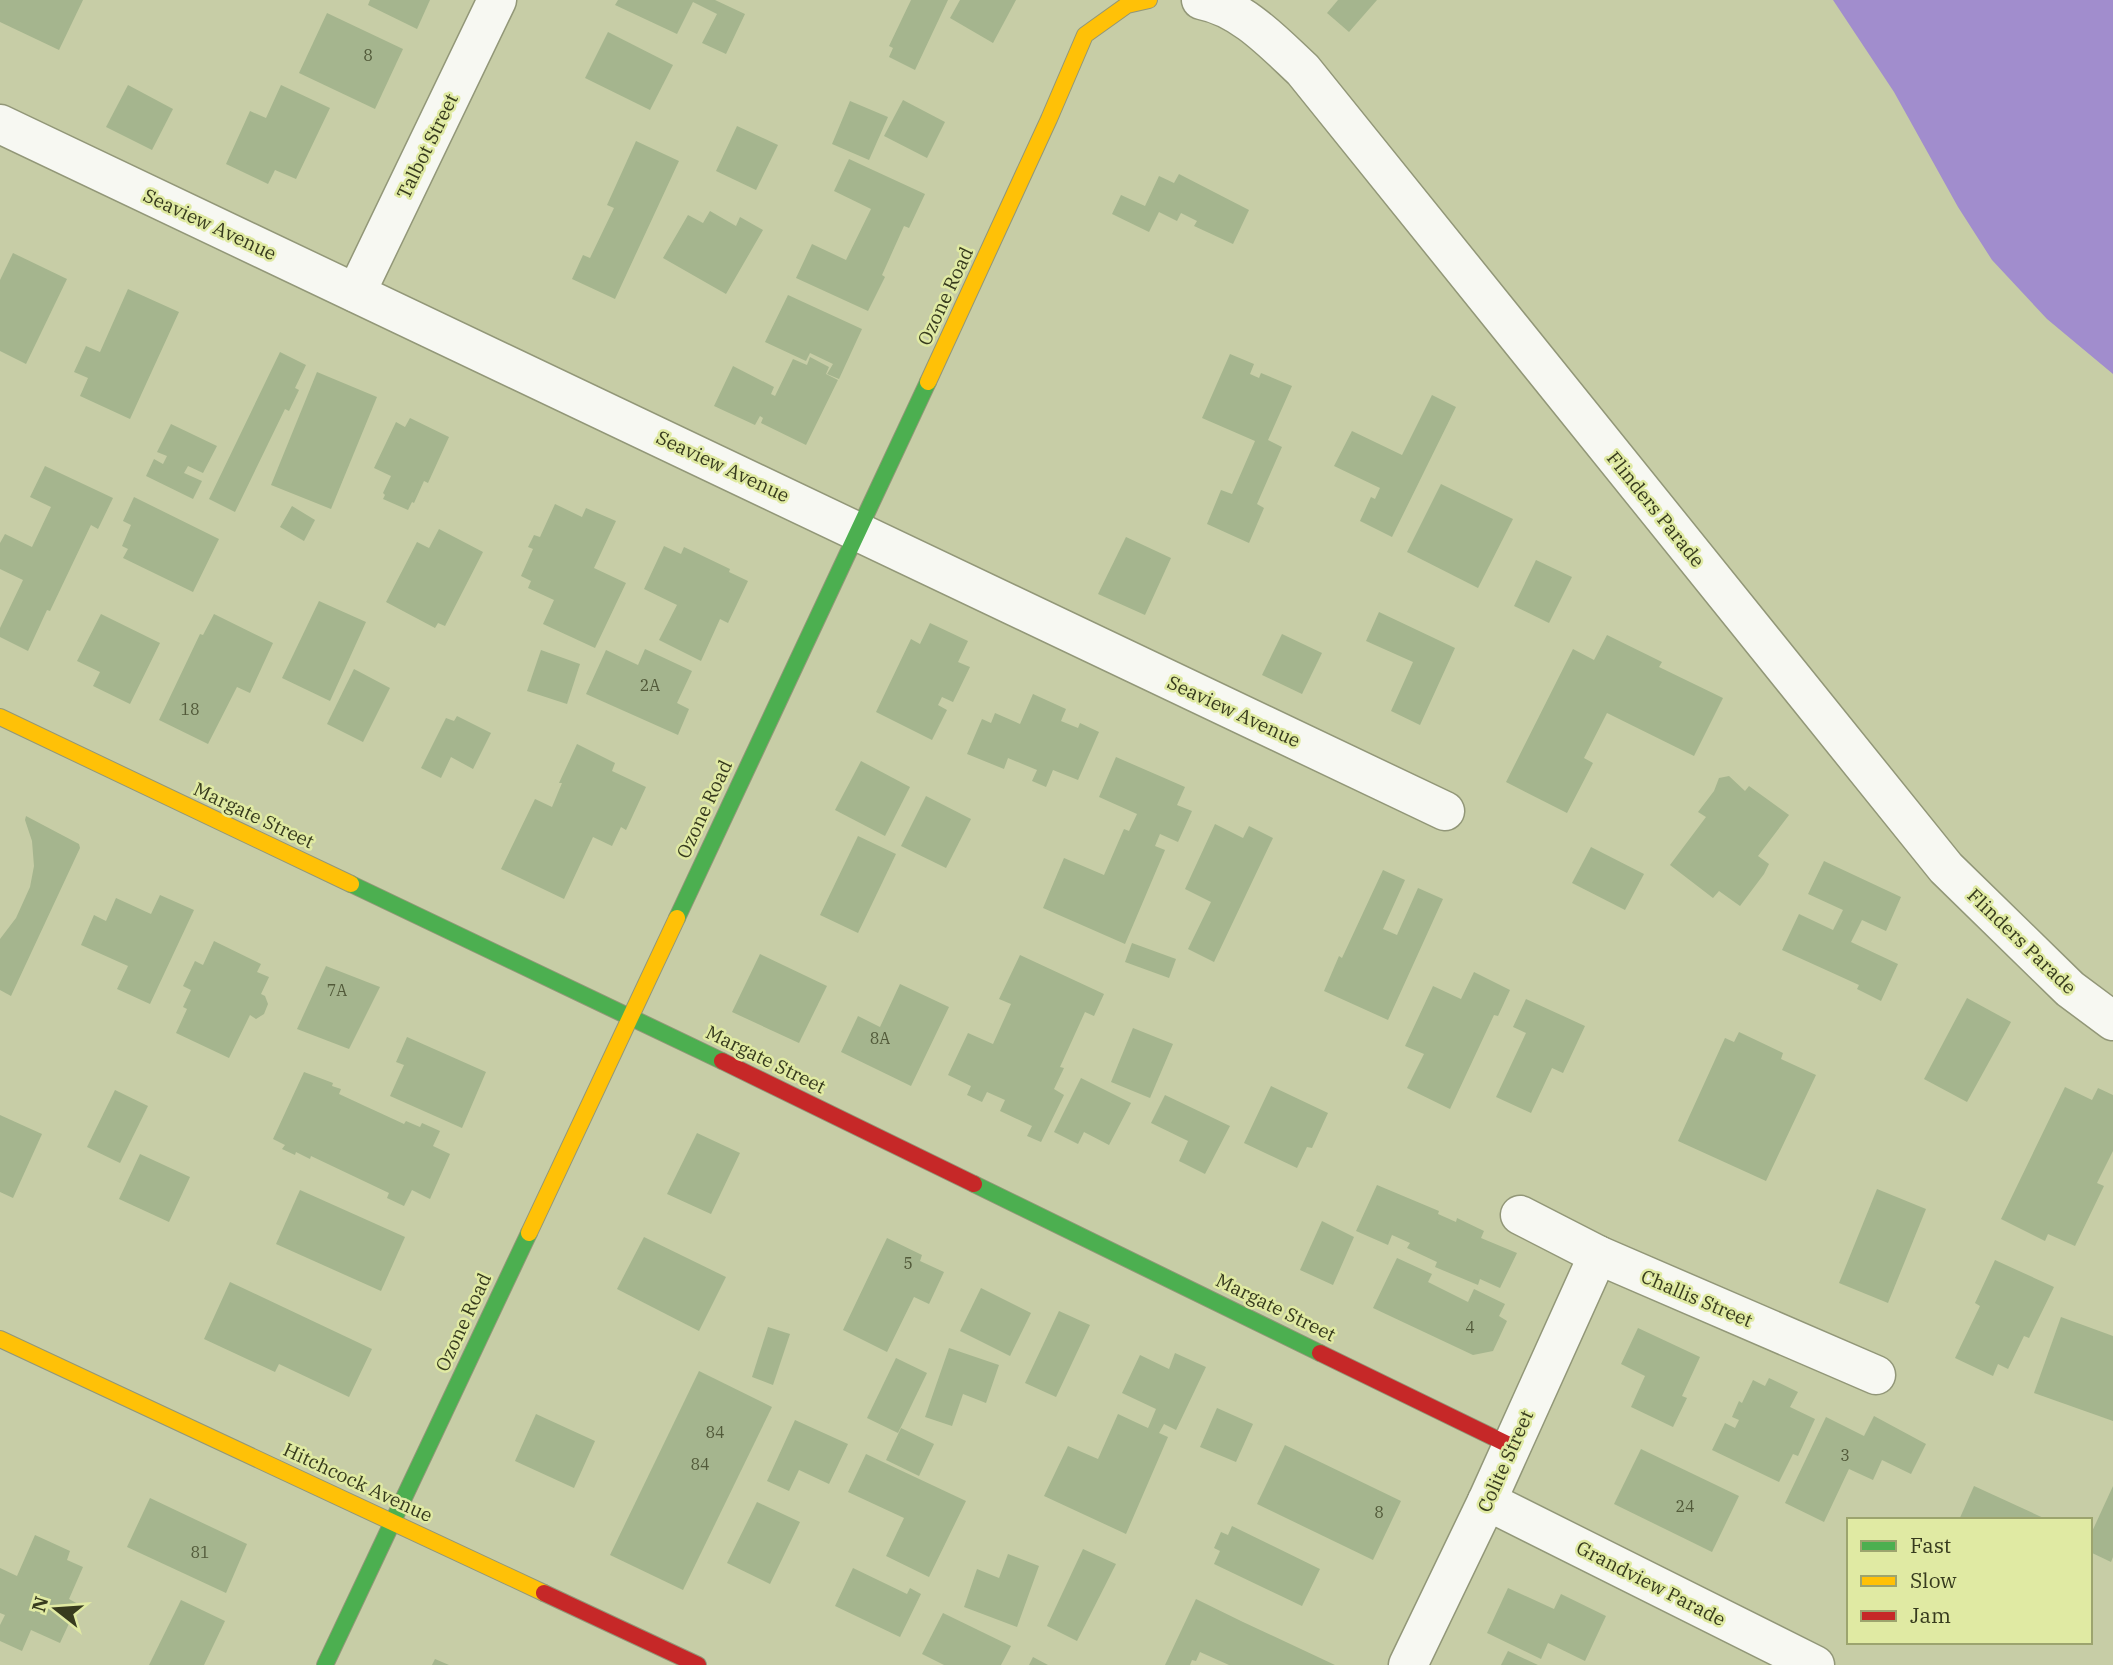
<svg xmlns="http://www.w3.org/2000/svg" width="2113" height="1665" viewBox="0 0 2113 1665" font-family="'IBM Plex Serif',serif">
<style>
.water{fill:#a18dcd}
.building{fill:#a5b58e}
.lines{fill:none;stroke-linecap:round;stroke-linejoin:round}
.street-casing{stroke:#929778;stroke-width:41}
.fast-casing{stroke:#929778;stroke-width:18}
.slow-casing{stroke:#929778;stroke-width:18}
.jam-casing{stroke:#929778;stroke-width:18}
.street{stroke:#f7f8f2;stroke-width:38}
.fast{stroke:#4caf50;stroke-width:16}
.slow{stroke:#ffc107;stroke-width:16}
.jam{stroke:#c62828;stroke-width:16}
.labels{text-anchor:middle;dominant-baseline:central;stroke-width:5;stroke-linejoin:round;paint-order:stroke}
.number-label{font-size:16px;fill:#525a3a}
.street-label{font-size:19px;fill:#373b1e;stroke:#e0eaa3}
</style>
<rect width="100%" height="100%" fill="#c7cda6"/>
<polygon class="water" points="1833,0 2113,0 2113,374 2047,319 1992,260 1958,207 1894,92"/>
<g class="building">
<polygon points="0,0 83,0 59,50 0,22"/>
<polygon points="370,0 430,0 417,29 368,5"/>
<polygon points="618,0 715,0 745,14 726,54 702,43 717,14 693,2 677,34 615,5"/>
<polygon points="911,0 948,0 915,70 889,57 893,48 889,46"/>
<polygon points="960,0 1016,0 993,43 950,18"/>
<polygon points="1338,0 1377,0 1349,32 1327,13"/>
<polygon points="327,13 403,49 375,109 299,73"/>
<polygon points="608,32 673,65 650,110 585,78"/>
<polygon points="128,85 173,109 152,150 106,127"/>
<polygon points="281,85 330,108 296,179 275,170 268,184 226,164 250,111 266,118"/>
<polygon points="903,100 945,122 927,158 884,136"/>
<polygon points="850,101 888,117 869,160 832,144"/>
<polygon points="737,126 778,145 756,190 716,171"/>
<polygon points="636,141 679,161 615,299 572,279 583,255 590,258 614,208 607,205"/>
<polygon points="849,159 925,194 909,228 904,226 882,275 885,277 868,311 796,278 812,244 846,260 871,209 834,191"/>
<polygon points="1179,174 1249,210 1233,244 1194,226 1197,221 1181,213 1177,221 1159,212 1149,232 1112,214 1121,195 1145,206 1159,176 1174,183"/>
<polygon points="710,211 736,226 740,217 763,230 726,294 663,258 688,215 703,223"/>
<polygon points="13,253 67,279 26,364 0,351 0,280"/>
<polygon points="128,289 179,312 130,419 80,396 88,378 74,372 86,346 100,352"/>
<polygon points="788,295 862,329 839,379 827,374 833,364 810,353 806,361 765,342"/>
<polygon points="280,352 306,365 295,388 299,390 289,411 285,409 235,512 209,499"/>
<polygon points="1230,354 1254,364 1250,374 1259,378 1261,373 1292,386 1268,440 1282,447 1257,504 1264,508 1249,543 1207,524 1221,490 1232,494 1255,441 1202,418"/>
<polygon points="810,357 829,367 826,374 838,380 806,445 761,423 763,418 760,416 755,425 714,406 733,366 774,387 771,394 775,396 793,359 807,365"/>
<polygon points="317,372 377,397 331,509 271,485"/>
<polygon points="1432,395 1456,407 1392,537 1360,521 1371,497 1375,499 1380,488 1334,466 1352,431 1402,455"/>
<polygon points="410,418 449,437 428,483 424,481 414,503 412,502 408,510 383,499 385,495 383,493 391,476 374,468 396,422 405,427"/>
<polygon points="171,424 217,446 203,473 188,466 184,473 202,481 193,499 146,476 154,459 163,464 167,456 157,452"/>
<polygon points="45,466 113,498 98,529 91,525 50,611 47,610 28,651 0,637 0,628 23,580 0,569 0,543 5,534 32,547 51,507 30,497"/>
<polygon points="1441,484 1513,519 1478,588 1407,552"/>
<polygon points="134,497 219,539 193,592 123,558 128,549 122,546 131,525 123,521"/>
<polygon points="555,504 582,517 586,508 616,521 594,568 626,583 595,648 543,624 554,600 528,588 531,581 521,576 533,549 528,547 534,535 540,537"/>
<polygon points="292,506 315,520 304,541 280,527"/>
<polygon points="439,529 483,552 445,626 438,623 435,628 386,602 417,542 429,548"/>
<polygon points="1126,537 1171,558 1145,615 1098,594"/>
<polygon points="664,546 681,554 684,547 730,569 729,572 748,581 728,623 720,619 701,661 659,640 677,605 644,589"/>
<polygon points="1536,560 1572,577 1549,623 1514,606"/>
<polygon points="319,601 366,622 330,701 282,678"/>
<polygon points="1379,612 1455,648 1420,725 1391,711 1413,662 1366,641"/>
<polygon points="101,614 160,643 130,704 93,686 100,672 77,661"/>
<polygon points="214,614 273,643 250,693 237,687 208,744 159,720 200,634 203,635"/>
<polygon points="930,623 968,641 958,662 970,667 953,702 942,697 938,705 947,710 932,740 876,712 911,639 920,644"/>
<polygon points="1282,634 1322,653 1302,694 1262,675"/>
<polygon points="1607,635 1662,662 1659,667 1723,698 1694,756 1607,713 1584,758 1593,763 1567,813 1506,782 1573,649 1594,660"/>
<polygon points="645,649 692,671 677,703 689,709 678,735 586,694 606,650 638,665"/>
<polygon points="541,650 580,664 567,704 527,691"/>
<polygon points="354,669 390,688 363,742 327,724"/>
<polygon points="1033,694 1066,709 1061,721 1078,728 1080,723 1099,732 1078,780 1053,770 1046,787 1032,781 1037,770 1008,758 1004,769 967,754 982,719 991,723 995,713 1020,724"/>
<polygon points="457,716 491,733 473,769 451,757 441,778 421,768 446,718 454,721"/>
<polygon points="577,744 615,763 612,771 646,787 626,830 621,827 612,846 593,837 564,899 501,869 535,799 552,807 562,783 559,783"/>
<polygon points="1116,757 1185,787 1177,805 1192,811 1178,842 1160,834 1155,846 1165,850 1125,944 1043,908 1064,858 1104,875 1124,829 1129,831 1137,814 1099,797"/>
<polygon points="861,761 910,787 885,836 835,810"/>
<polygon points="1729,776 1745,791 1749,786 1789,815 1758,856 1769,864 1764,874 1740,906 1719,891 1713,898 1670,865 1706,817 1698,812 1714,791 1719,778"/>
<polygon points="926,796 971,819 946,868 901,846"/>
<polygon points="26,816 79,844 80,848 11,996 0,990 0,939 16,918 30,887 34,866 32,841 25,820"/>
<polygon points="1215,824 1243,838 1249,826 1273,838 1214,962 1188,949 1211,902 1185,889"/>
<polygon points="858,836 896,854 858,933 820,915"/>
<polygon points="1591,847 1644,874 1625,910 1572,883"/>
<polygon points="1824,861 1901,897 1886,931 1862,920 1851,942 1898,964 1881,1001 1857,989 1859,985 1782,950 1799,914 1833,930 1843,910 1808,894"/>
<polygon points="1383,870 1405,880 1383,929 1397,935 1418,888 1443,899 1388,1020 1324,991 1339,956 1342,958"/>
<polygon points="160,895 194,910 150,1004 117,989 128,966 81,945 94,915 106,921 116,898 151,914"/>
<polygon points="214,941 261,964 257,972 269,977 261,994 265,996 268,1004 264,1014 256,1019 250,1015 229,1058 176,1033 187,1009 183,1007 191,990 183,986 195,961 203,965"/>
<polygon points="1132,943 1176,959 1169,978 1125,962"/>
<polygon points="760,954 827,986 799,1043 732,1012"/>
<polygon points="1020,955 1104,994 1094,1016 1085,1012 1060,1067 1064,1068 1054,1089 1064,1095 1041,1142 1027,1136 1032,1126 1000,1111 1005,1100 987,1092 982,1102 967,1095 971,1086 948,1075 968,1033 993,1044 1011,1004 999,999"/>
<polygon points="326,966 380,987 349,1049 297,1029"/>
<polygon points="1474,972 1510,990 1498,1016 1494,1015 1450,1109 1407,1088 1424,1054 1405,1046 1433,986 1461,999"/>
<polygon points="900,984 949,1007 911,1086 841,1052 858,1016 880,1027"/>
<polygon points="1967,998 2011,1022 1967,1102 1924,1079"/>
<polygon points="1526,999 1585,1026 1563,1073 1552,1068 1531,1113 1496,1097 1526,1033 1513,1027"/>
<polygon points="1133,1028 1173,1044 1150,1098 1111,1082"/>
<polygon points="1739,1032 1783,1053 1781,1059 1816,1075 1766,1181 1678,1141 1725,1038 1734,1042"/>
<polygon points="407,1037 486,1072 462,1128 390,1096 404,1065 396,1062"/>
<polygon points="304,1072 333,1083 332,1086 341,1089 339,1094 404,1124 406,1121 420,1127 422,1123 440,1131 433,1146 450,1154 430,1199 412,1190 404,1206 387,1198 389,1193 311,1156 310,1159 296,1152 295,1155 282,1149 285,1145 273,1139"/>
<polygon points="1081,1078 1131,1103 1109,1145 1084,1132 1078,1144 1054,1132"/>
<polygon points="1271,1086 1328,1113 1312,1148 1307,1147 1297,1168 1244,1143"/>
<polygon points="2065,1087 2092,1100 2098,1088 2113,1095 2113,1151 2097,1183 2104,1186 2075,1246 2048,1234 2045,1241 2001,1219"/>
<polygon points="115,1090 148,1106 120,1163 87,1147"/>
<polygon points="1165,1095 1230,1126 1205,1174 1179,1161 1188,1141 1151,1123"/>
<polygon points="0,1115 42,1134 13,1198 0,1192"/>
<polygon points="697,1133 740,1153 711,1214 667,1194"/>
<polygon points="140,1154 190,1177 169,1222 119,1199"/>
<polygon points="1377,1185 1439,1211 1438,1214 1456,1222 1457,1218 1484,1231 1481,1238 1517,1253 1500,1288 1480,1279 1478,1285 1435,1267 1437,1262 1407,1248 1410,1243 1392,1235 1388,1245 1356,1231"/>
<polygon points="1877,1189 1926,1209 1888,1303 1839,1283"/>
<polygon points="300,1190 405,1237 381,1291 276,1244"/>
<polygon points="1322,1221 1354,1237 1333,1285 1300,1270"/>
<polygon points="644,1237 726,1277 699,1331 617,1289"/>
<polygon points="887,1238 922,1255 920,1261 944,1272 929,1304 914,1297 887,1352 843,1330"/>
<polygon points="1397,1258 1432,1274 1428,1282 1468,1302 1474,1289 1505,1304 1499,1316 1507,1321 1493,1351 1473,1355 1373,1308"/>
<polygon points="1995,1260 2054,1287 2029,1338 2024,1336 2008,1369 1998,1364 1993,1376 1955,1358 1980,1306 1975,1303"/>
<polygon points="230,1282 372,1349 349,1397 279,1364 275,1372 204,1339"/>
<polygon points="981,1288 1031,1313 1010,1356 960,1331"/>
<polygon points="1059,1311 1090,1325 1056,1397 1025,1383"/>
<polygon points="2061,1317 2113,1336 2113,1421 2034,1393"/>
<polygon points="768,1327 790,1334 773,1385 752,1377"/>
<polygon points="1638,1328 1700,1357 1682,1396 1687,1398 1673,1427 1631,1407 1645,1376 1621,1364"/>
<polygon points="949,1348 999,1365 986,1403 963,1394 952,1426 925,1417"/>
<polygon points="1175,1353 1206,1367 1176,1430 1164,1424 1159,1433 1168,1437 1126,1534 1044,1496 1068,1446 1098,1459 1118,1414 1148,1428 1156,1409 1122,1393 1140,1355 1169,1369"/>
<polygon points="896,1358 927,1373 898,1433 867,1418"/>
<polygon points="699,1371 772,1407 683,1590 610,1555"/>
<polygon points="1769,1378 1798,1392 1790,1407 1815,1419 1798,1456 1793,1454 1779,1482 1712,1450 1725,1423 1735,1428 1739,1420 1732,1417 1739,1401 1742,1403 1753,1380 1765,1386"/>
<polygon points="1217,1408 1253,1424 1236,1462 1200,1447"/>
<polygon points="536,1414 595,1441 574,1488 515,1461"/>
<polygon points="1874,1416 1926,1444 1911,1474 1882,1460 1873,1480 1849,1469 1824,1522 1785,1503 1826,1417 1864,1436"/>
<polygon points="795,1420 848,1444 829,1484 799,1470 789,1491 767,1481"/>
<polygon points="901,1428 934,1444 919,1476 886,1460"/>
<polygon points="1285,1445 1401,1501 1373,1560 1257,1504"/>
<polygon points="1641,1449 1739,1496 1712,1552 1614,1504"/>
<polygon points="866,1454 966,1501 929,1577 886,1556 904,1518 848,1492"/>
<polygon points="1974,1486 2048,1520 1959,1520"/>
<polygon points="2113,1486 2113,1557 2111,1562 2090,1552 2090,1536"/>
<polygon points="150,1498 247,1544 226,1593 127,1547"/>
<polygon points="757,1502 800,1522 770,1584 727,1563"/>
<polygon points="1232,1526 1320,1569 1302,1606 1214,1564 1220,1551 1214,1548 1221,1532 1228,1535"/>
<polygon points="35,1535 70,1551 67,1560 83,1567 69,1599 78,1604 60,1643 31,1630 22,1651 0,1641 0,1625 5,1615 0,1613 0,1568 17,1576"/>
<polygon points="1083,1549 1116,1564 1077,1641 1047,1626"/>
<polygon points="1008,1554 1039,1566 1017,1627 964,1607 977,1569 999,1578"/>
<polygon points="853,1568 907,1594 910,1588 921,1594 900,1637 835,1606"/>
<polygon points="1508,1588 1554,1609 1561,1594 1606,1616 1585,1661 1548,1643 1541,1659 1487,1633"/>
<polygon points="1196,1599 1243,1622 1335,1665 1229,1665 1200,1652 1196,1661 1192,1660 1190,1665 1165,1665"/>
<polygon points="181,1600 225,1621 204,1665 149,1665"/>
<polygon points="943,1613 1011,1646 1001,1665 944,1665 922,1654"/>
<polygon points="1508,1651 1538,1665 1501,1665"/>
<polygon points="1033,1657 1048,1665 1029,1665"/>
<polygon points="435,1659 449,1665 432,1665"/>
</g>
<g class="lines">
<g class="street-casing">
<g id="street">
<path d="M1201 0C1242 8 1273 42 1303 70L1946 868 2070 989 2113 1021"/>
<polyline points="0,124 1445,811"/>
<polyline points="356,293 497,0"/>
<polyline points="1520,1215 1598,1255 1876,1375"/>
<polyline points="1487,1501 1815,1665"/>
<polyline points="1408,1665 1487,1501 1598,1255"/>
</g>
</g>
<g class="fast-casing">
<g id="fast">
<polyline points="351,884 722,1061"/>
<polyline points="677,918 928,382"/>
<polyline points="974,1184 1320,1353"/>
<polyline points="325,1665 529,1233"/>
</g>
</g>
<g class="slow-casing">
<g id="slow">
<polyline points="928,382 1049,119 1085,35 1127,5 1149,0"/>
<polyline points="0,717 351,884"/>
<polyline points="529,1233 677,918"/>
<polyline points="0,1339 544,1593"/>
</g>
</g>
<g class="jam-casing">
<g id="jam">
<polyline points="722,1061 974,1184"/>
<polyline points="1320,1353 1511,1446"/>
<polyline points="544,1593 698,1665"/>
</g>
</g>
<use href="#street" class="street"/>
<use href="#fast" class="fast"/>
<use href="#slow" class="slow"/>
<use href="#jam" class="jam"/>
</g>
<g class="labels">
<g class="number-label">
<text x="368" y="55">8</text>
<text x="650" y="685">2A</text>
<text x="190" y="709">18</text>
<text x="337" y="990">7A</text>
<text x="880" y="1038">8A</text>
<text x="908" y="1263">5</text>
<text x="1470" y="1327">4</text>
<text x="715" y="1432">84</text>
<text x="1845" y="1455">3</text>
<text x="700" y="1464">84</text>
<text x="1685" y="1506">24</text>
<text x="1379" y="1512">8</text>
<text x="200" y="1552">81</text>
</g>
<g class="street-label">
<text transform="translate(427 146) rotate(-64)">Talbot Street</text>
<text transform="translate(210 224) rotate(25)">Seaview Avenue</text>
<text transform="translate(945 296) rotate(-65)">Ozone Road</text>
<text transform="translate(723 466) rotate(25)">Seaview Avenue</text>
<text transform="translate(1656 509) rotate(51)">Flinders Parade</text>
<text transform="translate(1234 711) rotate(25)">Seaview Avenue</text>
<text transform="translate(704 809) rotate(-65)">Ozone Road</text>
<text transform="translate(254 815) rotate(25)">Margate Street</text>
<text transform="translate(2022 941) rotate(44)">Flinders Parade</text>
<text transform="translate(766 1059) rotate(26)">Margate Street</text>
<text transform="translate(1697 1298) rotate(23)">Challis Street</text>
<text transform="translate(1276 1307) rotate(26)">Margate Street</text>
<text transform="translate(463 1322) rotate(-65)">Ozone Road</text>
<text transform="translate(1505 1461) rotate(-66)">Colite Street</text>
<text transform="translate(358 1482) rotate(25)">Hitchcock Avenue</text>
<text transform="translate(1651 1583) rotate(27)">Grandview Parade</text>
</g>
</g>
<rect x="1847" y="1518" width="245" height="126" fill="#e0eaa3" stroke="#9ca46e" stroke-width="2"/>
<rect x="1861" y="1541" width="35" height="10" fill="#4caf50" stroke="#9ca46e" stroke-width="2"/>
<text x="1910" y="1553" font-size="21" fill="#373b1e">Fast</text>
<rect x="1861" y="1576" width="35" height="10" fill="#ffc107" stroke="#9ca46e" stroke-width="2"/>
<text x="1910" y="1588" font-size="21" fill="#373b1e">Slow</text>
<rect x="1861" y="1611" width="35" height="10" fill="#c62828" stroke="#9ca46e" stroke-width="2"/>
<text x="1910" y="1623" font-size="21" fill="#373b1e">Jam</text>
<g transform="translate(56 1609) rotate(287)" stroke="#e0eaa3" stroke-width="5" paint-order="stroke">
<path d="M0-5L12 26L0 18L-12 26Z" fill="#373b1e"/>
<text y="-10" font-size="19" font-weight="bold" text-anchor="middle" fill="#373b1e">N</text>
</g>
</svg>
